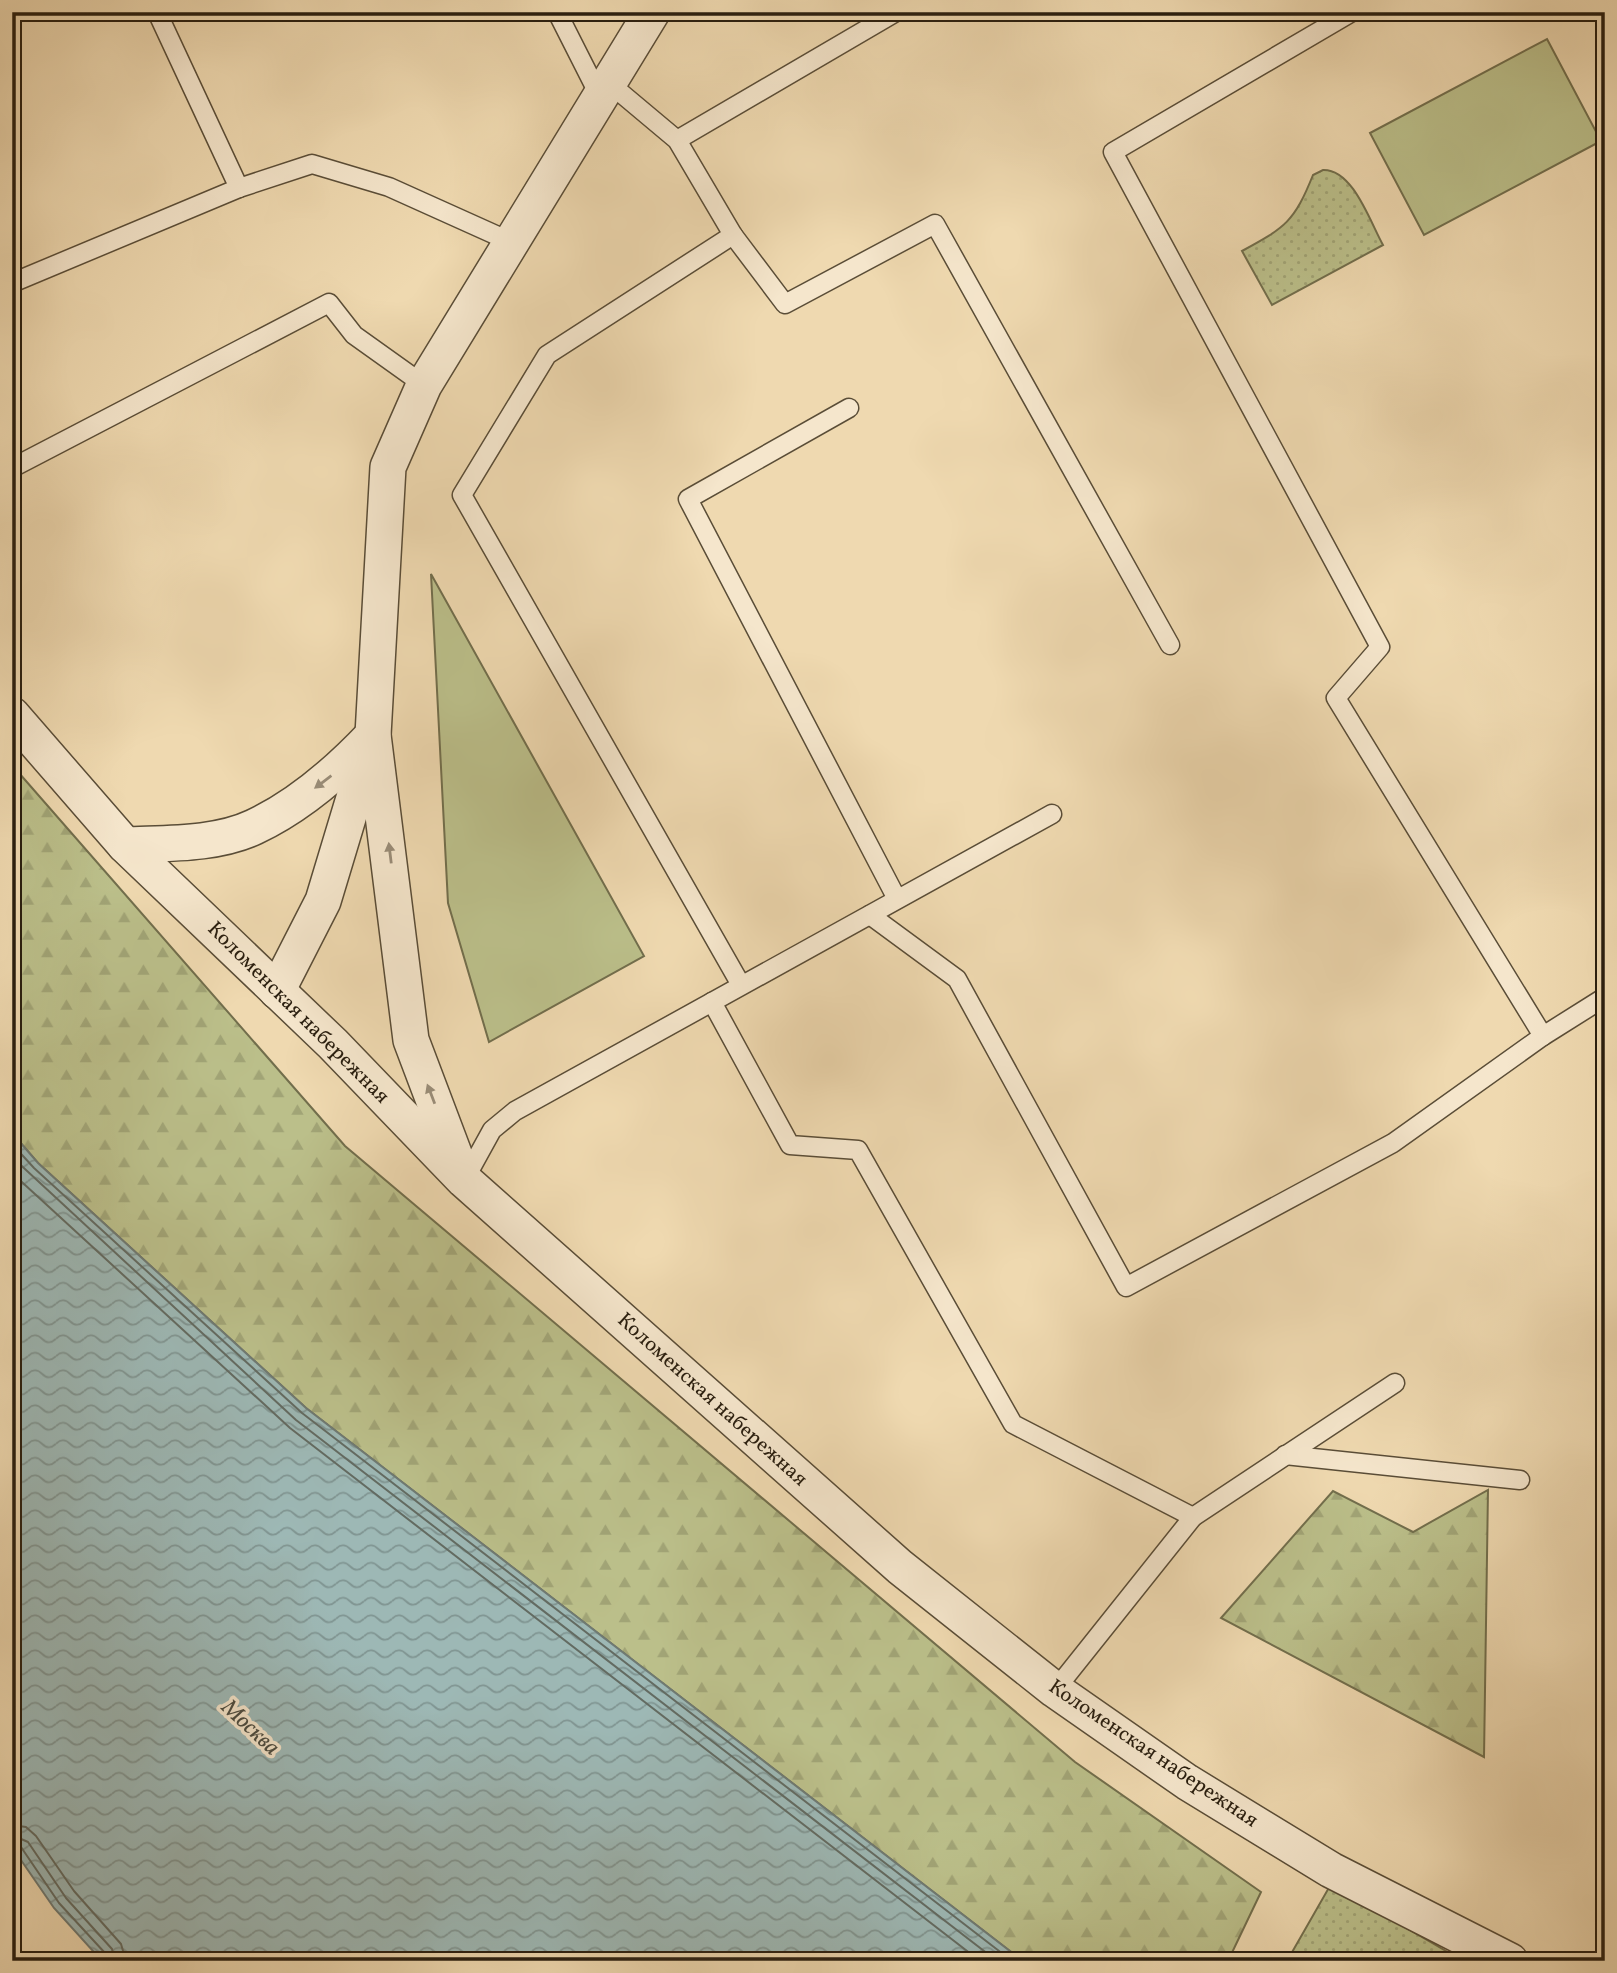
<svg xmlns="http://www.w3.org/2000/svg" width="1617" height="1973" viewBox="0 0 1617 1973" font-family="Vollkorn,serif">
<style>
.green{fill:#bbbf8a;stroke:#726e4c;stroke-width:2}
.forest{fill:url(#forest-firs);stroke:#726e4c;stroke-width:2}
.park{fill:url(#park-dots);stroke:#726e4c;stroke-width:2}
.water{fill:url(#water-waves);stroke:#6f7a73;stroke-width:2}
.lines{fill:none;stroke-linecap:round;stroke-linejoin:round}
.shore{stroke:#636b62;stroke-width:2}
.service-casing{stroke:#5a4d37;stroke-width:21}
.minor-casing{stroke:#5a4d37;stroke-width:38}
.service{stroke:#f5e6cc;stroke-width:18}
.minor{stroke:#f5e6cc;stroke-width:35}
.oneway{fill:#998c77}
.labels{text-anchor:middle;dominant-baseline:central;stroke-width:7;stroke-linejoin:round;paint-order:stroke}
.street-label{font-size:21px;fill:#291e0f;stroke:#f5e6cc}
.water-label{font-size:23px;font-style:italic;fill:#4c4c41;stroke:#f5e6cc}
</style>
<defs>
<pattern id="forest-firs" width="22" height="20" patternUnits="userSpaceOnUse" patternTransform="scale(1.75)"><rect width="22" height="20" fill="#bbbf8a"/><path d="M5 1l3.5 6h-7zM16 11l3.5 6h-7z" fill="#a1a476"/></pattern>
<pattern id="park-dots" width="8" height="8" patternUnits="userSpaceOnUse" patternTransform="scale(1.75)"><rect width="8" height="8" fill="#bbbf8a"/><path d="M2 2h.1M6 6h.1" fill="none" stroke="#a1a476" stroke-width="1.8" stroke-linecap="round"/></pattern>
<pattern id="water-waves" width="16" height="10" patternUnits="userSpaceOnUse" patternTransform="scale(1.75)"><rect width="16" height="10" fill="#9db8b5"/><path d="M0 5q4-4 8 0t8 0" fill="none" stroke="#809592"/></pattern>
</defs>
<rect width="100%" height="100%" fill="#efd9b0"/>
<filter id="stains"><feTurbulence type="fractalNoise" baseFrequency=".00286" numOctaves="4"/><feColorMatrix values="0 0 0 0 .2 0 0 0 0 .09 0 0 0 0 .02 0 0 0 .5 -.17"/></filter>
<radialGradient id="worn" r=".72"><stop offset=".6" stop-color="#630" stop-opacity="0"/><stop offset="1" stop-color="#630" stop-opacity=".3"/></radialGradient>
<g class="green">
<polygon points="1547,39 1601,141 1424,235 1370,133"/>
<polygon points="431,574 644,956 489,1042 448,903"/>
</g>
<g class="forest">
<polygon points="12,765 345,1146 1075,1762 1261,1892 1228,1961 1023,1961 306,1408 38,1163 12,1133"/>
<polygon points="1488,1490 1484,1757 1221,1618 1333,1491 1413,1532"/>
</g>
<g class="park">
<path d="M1323 170C1353 169 1370 222 1383 245L1272 305 1242 251C1286 227 1294 222 1313 175Z"/>
<polygon points="1331,1884 1463,1961 1287,1961"/>
</g>
<polygon class="water" points="12,1133 38,1163 306,1408 1023,1961 102,1961 54,1908 12,1847"/>
<g class="lines">
<g class="shore">
<polyline points="12,1144 34,1168 302,1413 1012,1961"/>
<polyline points="12,1157 296,1420 997,1961"/>
<polyline points="12,1173 290,1428 980,1961"/>
<polyline points="12,1825 26,1827 36,1836 74,1891 121,1944 126,1961"/>
<polyline points="12,1835 28,1842 66,1898 112,1949 115,1961"/>
<polyline points="12,1844 21,1847 59,1903 105,1953 106,1961"/>
</g>
<g class="service-casing">
<g id="service">
<polyline points="157,12 239,188"/>
<polyline points="557,12 600,97"/>
<polyline points="1352,12 1113,152 1380,647 1336,698 1543,1036"/>
<polyline points="609,83 677,140 733,235 785,304 935,224 1170,645"/>
<polyline points="677,140 896,12"/>
<polyline points="733,235 547,355 462,495 741,985"/>
<polyline points="12,283 239,188 312,164 389,187 509,241"/>
<polyline points="849,408 688,499 897,899"/>
<polyline points="12,468 329,303 354,335 424,385"/>
<polyline points="870,915 957,979 1126,1287 1393,1143 1543,1036 1605,997"/>
<polyline points="712,1002 790,1145 858,1150 1013,1424 1193,1517 1055,1690"/>
<polyline points="465,1179 492,1130 515,1111 1052,814"/>
<polyline points="1285,1455 1520,1480"/>
<polyline points="1193,1517 1395,1383"/>
</g>
</g>
<g class="minor-casing">
<g id="minor">
<polyline points="12,715 125,845 333,1044 464,1180 900,1567 1055,1690 1187,1782 1331,1870 1510,1961"/>
<path d="M125 845C166 843 216 845 254 827 299 806 339 771 373 735"/>
<polyline points="277,991 323,901 370,745"/>
<polyline points="459,1167 411,1040 373,735 388,467 424,385 652,12"/>
</g>
</g>
<use href="#service" class="service"/>
<use href="#minor" class="minor"/>
</g>
<defs><path id="oneway-solid" d="M-6-.8H1V-3.2L6.5 0L1 3.2V.8H-6Z" transform="scale(1.75)"/></defs>
<g class="oneway">
<use href="#oneway-solid" transform="translate(323 782) rotate(143)"/>
<use href="#oneway-solid" transform="translate(390 853) rotate(-97)"/>
<use href="#oneway-solid" transform="translate(431 1094) rotate(-111)"/>
</g>
<g class="labels">
<g class="street-label">
<text transform="translate(298 1013) rotate(45)">Коломенская набережная</text>
<text transform="translate(712 1400) rotate(42)">Коломенская набережная</text>
<text transform="translate(1153 1754) rotate(34)">Коломенская набережная</text>
</g>
<g class="water-label">
<text transform="translate(250 1728) rotate(43)">Москва</text>
</g>
</g>
<rect width="1617" height="1973" fill="none" stroke="#efd9b0" stroke-width="42"/>
<rect x="14" y="14" width="1589" height="1945" fill="none" stroke="#291e0f" stroke-width="3.5"/>
<rect x="21" y="21" width="1575" height="1931" fill="none" stroke="#291e0f" stroke-width="2"/>
<rect width="100%" height="100%" filter="url(#stains)"/>
<rect width="100%" height="100%" fill="url(#worn)"/>
</svg>
